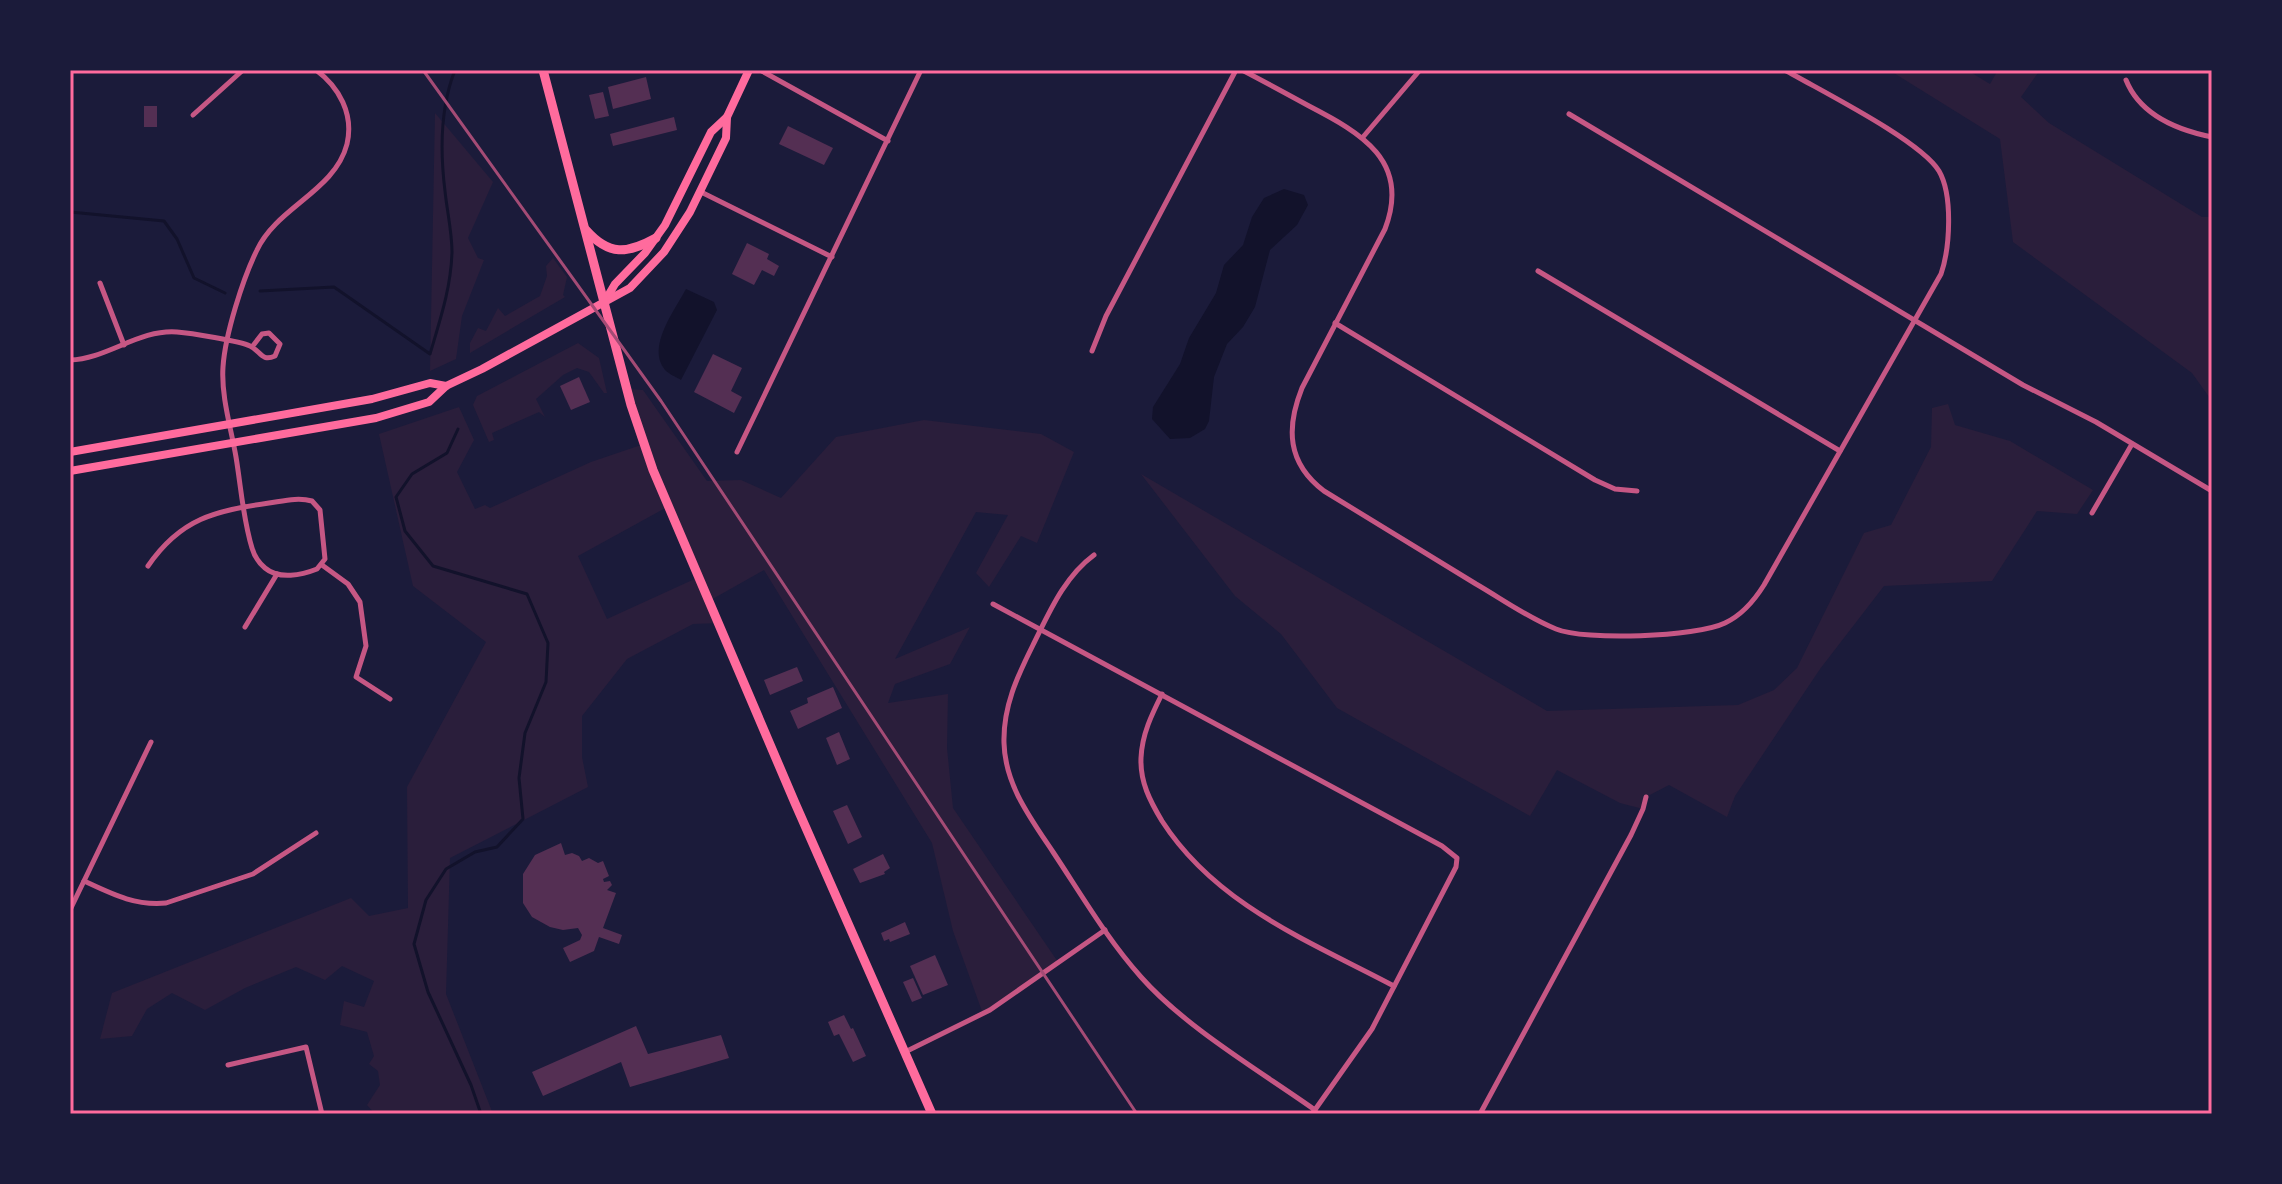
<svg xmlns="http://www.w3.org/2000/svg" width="2282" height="1184" viewBox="0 0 2282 1184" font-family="'Playfair Display',serif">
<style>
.green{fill:#2a1e3b;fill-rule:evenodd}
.water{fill:#12122b}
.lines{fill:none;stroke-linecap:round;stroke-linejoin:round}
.stream{stroke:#12122b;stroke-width:3}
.building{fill:#542f53}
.minor{stroke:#c65784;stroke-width:5}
.secondary{stroke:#ff6b9d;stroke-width:8}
.primary{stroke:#ff6b9d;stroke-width:9}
.rail{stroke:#a44b75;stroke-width:3}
.neatline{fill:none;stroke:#ff6b9d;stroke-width:3}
</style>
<rect width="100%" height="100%" fill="#1b1b3a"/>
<g class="green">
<polygon points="1889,70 1967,70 1990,84 1998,70 2040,70 2021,97 2049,123 2202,217 2212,217 2212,401 2192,373 2013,242 2000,139"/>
<polygon points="435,113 493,182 468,238 478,258 484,260 462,316 456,359 430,371"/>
<polygon points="553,258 567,277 563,295 565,297 470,353 470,343 478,328 486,331 498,308 505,316 540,296 547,276 546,266"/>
<polygon points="578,343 599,358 607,393 604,393 589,372 577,368 563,375 536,399 545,417 539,412 492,433 494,440 489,442 473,405 477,396"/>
<path d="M627 389 643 390 707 481 741 480 781 498 836 437 924 420 1041 434 1074 452 1037 543 1021 536 989 587 976 573 1008 515 976 512 895 659 970 627 950 664 895 684 888 703 948 694 947 748 953 808 1058 962 983 1014 953 931 932 843 764 570 709 601 719 623 693 624 627 659 582 716V757L588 787 450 858 446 994 493 1114H375L367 1105 380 1085 378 1071 369 1064 374 1056 367 1032 340 1025 344 1001 364 1007 374 981 342 966 325 980 296 967 245 988 205 1010 172 993 147 1009 132 1036 100 1039 112 993 351 898 369 916 408 908 407 787 486 642 413 586 379 434 459 407 474 440 457 472 475 509 485 505 490 508 591 462 644 444ZM669 506 699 577 607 619 578 556Z"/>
<polygon points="1948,404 1955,425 2010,441 2093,490 2077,514 2037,511 1992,581 1884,586 1820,669 1735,796 1727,817 1669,785 1646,797 1643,809 1620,803 1557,770 1530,816 1337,708 1281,634 1235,596 1141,474 1547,711 1738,705 1774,690 1797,668 1864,533 1891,525 1931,447 1932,408"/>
</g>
<g class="water">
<polygon points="1284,189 1304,195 1308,205 1297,225 1270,250 1255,307 1243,327 1227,344 1214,377 1209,421 1205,429 1190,438 1170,439 1152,419 1153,407 1180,364 1189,338 1216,293 1224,265 1243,245 1252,217 1264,198"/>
<path d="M686 289 714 302 717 310 681 380C676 377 669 374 665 370 646 347 675 310 686 289Z"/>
</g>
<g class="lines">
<g class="stream">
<polyline points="70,212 164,221 177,239 194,278 225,293"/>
<path d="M260 291 334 287 430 354C440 320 451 288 452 252 452 232 447 211 445 191 440 151 440 108 455 70"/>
<polyline points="458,429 447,453 412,474 396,497 405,531 433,566 527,594 548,643 546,682 525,733 519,778 523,819 497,847 475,852 446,869 426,900 414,944 428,992 471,1085 481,1114"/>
</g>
</g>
<g class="building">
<polygon points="646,77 651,99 613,109 608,87"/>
<polygon points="603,92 609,116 595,119 589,95"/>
<rect x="144" y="106" width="13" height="21"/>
<polygon points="674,117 677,130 613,146 610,134"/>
<polygon points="788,126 833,148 824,165 779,144"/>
<polygon points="747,243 769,254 767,259 779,266 774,276 762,270 754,285 732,274"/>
<polygon points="713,354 742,368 731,391 742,397 734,413 694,392"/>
<polygon points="579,377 590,402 571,410 560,386"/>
<polygon points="797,667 803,681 770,695 764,680"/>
<polygon points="833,687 842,708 798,729 790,711 808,703 807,698"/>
<polygon points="839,732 850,759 837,765 826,738"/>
<polygon points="847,805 862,837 848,844 833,811"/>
<polygon points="561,843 565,855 572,853 579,856 582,861 589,858 598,863 603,861 609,876 603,879 604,882 610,881 612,885 607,890 616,893 603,928 622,935 619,944 599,937 594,951 570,962 563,948 580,940 582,935 578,928 563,930 550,927 532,917 523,903 523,874 535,855"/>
<polygon points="883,854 890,868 884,872 885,874 860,883 853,869"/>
<polygon points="905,922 910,934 890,942 889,939 884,941 881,933"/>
<polygon points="935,955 948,985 923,995 910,966"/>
<polygon points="913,978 922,998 912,1002 903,982"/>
<polygon points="844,1015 851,1029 853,1028 866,1056 853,1062 839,1034 834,1036 828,1022"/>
<polygon points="636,1026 648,1054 721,1035 729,1058 630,1087 621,1062 543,1096 532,1072"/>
</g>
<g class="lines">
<g class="minor">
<polyline points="760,70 888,141"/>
<path d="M1242 70C1265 82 1287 94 1309 106 1361 133 1411 161 1385 229L1302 388C1286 428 1287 463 1324 491 1374 522 1425 553 1476 584 1502 599 1528 618 1556 629 1585 641 1696 637 1725 623 1742 615 1754 601 1764 585L1941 274C1950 248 1953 195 1939 171 1920 140 1821 91 1785 70"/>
<path d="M2126 80C2140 115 2177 130 2212 137"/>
<polyline points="1569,114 2023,385 2096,422 2212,491"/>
<polyline points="193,115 243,70"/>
<polyline points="1363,137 1420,70"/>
<polyline points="701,192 832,257"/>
<polyline points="1538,271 1840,451"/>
<polyline points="100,283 124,345"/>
<polyline points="1335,323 1595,480 1615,489 1637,491"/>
<polyline points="1092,351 1106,316 1236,70"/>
<path d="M70 360C107 359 139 329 177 332 190 333 240 341 250 346 261 351 261 362 275 356L280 344 269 333 262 334 252 347"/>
<polyline points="737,452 921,70"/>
<polyline points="2092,513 2132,444"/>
<path d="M1094 555C1064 577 1049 613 1033 645 1017 677 1003 707 1004 743 1005 785 1031 819 1053 852 1081 894 1107 939 1141 977 1185 1027 1260 1071 1315 1110"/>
<polyline points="322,565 348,584 360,602 366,646 356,677 390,699"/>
<path d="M148 566C181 518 215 511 269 503 283 501 298 497 312 501L320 510 325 559 317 569C302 575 279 580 265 568 259 563 254 555 252 548 243 519 241 487 236 457 231 428 221 396 223 367 225 335 243 278 257 250 277 207 335 191 347 144 354 114 339 87 316 70"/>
<polyline points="993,604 1442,846 1457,858 1456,867 1372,1029 1312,1114"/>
<polyline points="245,627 277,574"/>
<path d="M1162 694C1152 714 1142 734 1141 758 1140 782 1150 801 1162 821 1216 905 1309 941 1394 986"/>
<path d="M84 881C112 894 135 906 166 903L253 874 316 833"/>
<polyline points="70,910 151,742"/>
<polyline points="905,1052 990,1010 1105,930"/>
<polyline points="228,1065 306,1047 322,1114"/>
<polyline points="1480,1114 1631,835 1643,809 1646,797"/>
</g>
<g class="secondary">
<polyline points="605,301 615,284 645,253 665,225 711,132 727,117 749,70"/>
<polyline points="70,452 372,399 430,383 446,386"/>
<polyline points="70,471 376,418 429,402 446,386 482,369 630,288 664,252 690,212 726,138 727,117"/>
</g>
<g class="primary">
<polyline points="543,70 631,405 653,470 795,803 932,1114"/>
<path d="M586 230C609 256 627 254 656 238"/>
</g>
<polyline class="rail" points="423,70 661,401 1137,1114"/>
</g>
<rect width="2282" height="1184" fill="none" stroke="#1b1b3a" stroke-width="144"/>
<rect x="72" y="72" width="2138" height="1040" class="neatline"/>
</svg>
